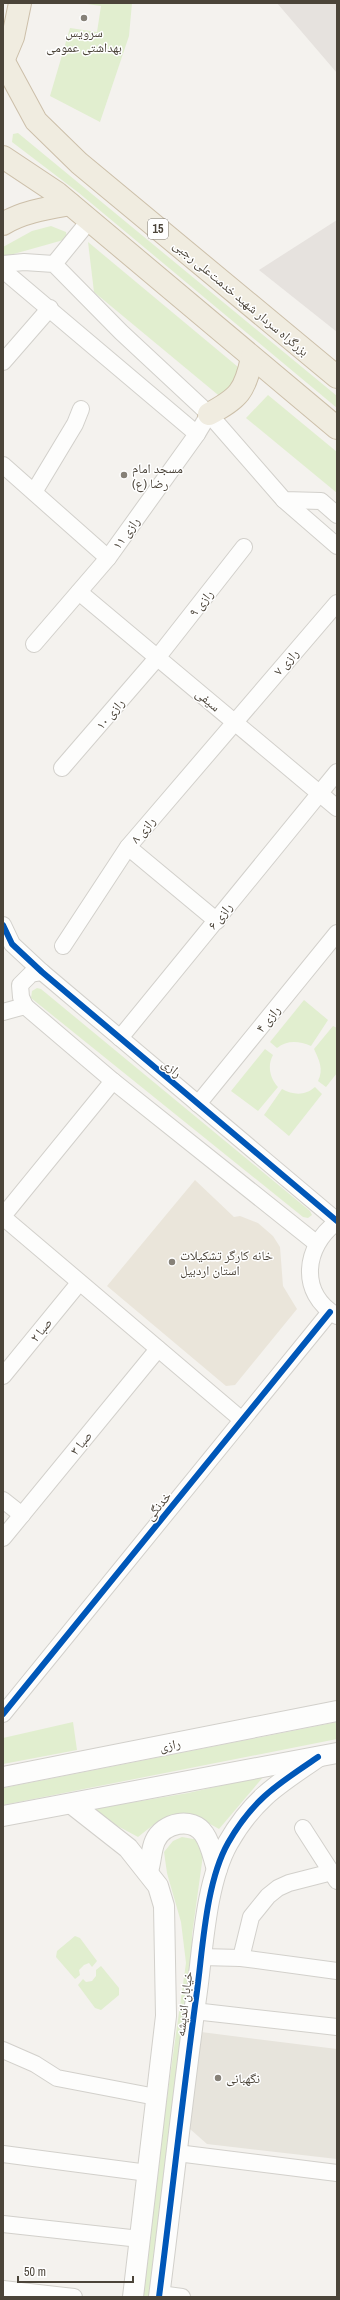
<svg xmlns="http://www.w3.org/2000/svg" width="340" height="2300" viewBox="0 0 340 2300" font-family="'Archivo Narrow','Noto Naskh Arabic',sans-serif">
<style>
.residential{fill:#e7e4dc}
.industrial{fill:#e6e2de}
.education{fill:#eae5da}
.green{fill:#e1eecf}
.lines{fill:none;stroke-linecap:round;stroke-linejoin:round}
.minor-casing{stroke:#d2d0cb;stroke-width:18}
.tertiary-casing{stroke:#d2d0cb;stroke-width:22}
.trunk-casing{stroke:#ccbfa9;stroke-width:24}
.minor{stroke:#fdfdfc;stroke-width:16}
.tertiary{stroke:#fdfdfc;stroke-width:20}
.trunk{stroke:#f0ece0;stroke-width:22}
.cycleway-casing{stroke:#fff;stroke-width:8}
.cycleway{stroke:#0057b8;stroke-width:6}
.poi-dot{fill:#868178;stroke:#fff;stroke-width:1.5}
.labels{text-anchor:middle;dominant-baseline:central;stroke-width:3;stroke-linejoin:round;paint-order:stroke}
.shield{fill:#fff;stroke:#817c74;stroke-width:1}
.shield-label{font-size:12px;font-weight:bold;fill:#4b4439}
.poi-label{font-size:13px;fill:#4b4439;stroke:#fff;text-anchor:start}
.street-label{font-size:13px;fill:#4b4439;stroke:#fff}
</style>
<rect width="100%" height="100%" fill="#f4f2ee"/>
<polygon class="residential" points="201,2032 337,2049 337,2159 207,2144 190,2129"/>
<g class="industrial">
<polygon points="277,3 337,3 337,73"/>
<polygon points="337,220 337,332 259,270"/>
</g>
<polygon class="education" points="195,1180 234,1217 240,1216 258,1223 273,1236 280,1247 283,1286 297,1309 235,1385 226,1386 107,1286"/>
<g class="green">
<polygon points="80,3 132,3 129,36 100,122 50,96 70,28 97,32 101,6"/>
<polygon points="18,133 337,396 337,408 79,193 12,142 13,134"/>
<polygon points="51,226 66,232 67,239 3,257 3,247 32,231"/>
<polygon points="88,242 244,372 223,399 94,292"/>
<polygon points="268,395 337,452 337,493 246,418"/>
<polygon points="37,988 41,989 310,1211 312,1215 308,1218 303,1217 31,998 32,991"/>
<path d="M304 1000 328 1020 311 1046C299 1041 287 1040 277 1048L270 1042Z"/>
<path d="M333 1026 337 1028V1073L326 1087 318 1081C324 1069 319 1060 314 1049Z"/>
<path d="M265 1049 273 1055C267 1066 270 1078 278 1087L258 1111 231 1091Z"/>
<path d="M315 1087 322 1094 289 1136 264 1115 282 1089C293 1095 305 1096 315 1087Z"/>
<polygon points="73,1722 77,1750 3,1764 3,1738"/>
<polygon points="337,1722 337,1739 3,1805 3,1788"/>
<path d="M264 1776 219 1829C180 1806 171 1810 138 1837L88 1810 188 1793Z"/>
<polygon points="182,1837 199,1840 203,1855 192,1935 192,1966 151,2297 143,2297 160,2147 186,1963 181,1922 167,1873 164,1852 173,1841"/>
<polygon points="75,1936 80,1938 97,1961 92,1967 89,1963 84,1965 79,1970 80,1975 75,1979 56,1957 57,1951"/>
<polygon points="101,1966 119,1988 119,1995 101,2010 95,2008 78,1985 83,1979 86,1982 92,1981 96,1976 96,1970"/>
</g>
<g class="lines">
<g class="minor-casing">
<g id="minor">
<polyline points="3,264 24,262 54,264 121,332 209,414 284,500 321,501 337,515"/>
<polyline points="54,264 89,221"/>
<polyline points="3,270 197,434"/>
<polyline points="3,362 50,308"/>
<polyline points="3,465 108,558"/>
<polyline points="34,492 75,424 81,409"/>
<polyline points="284,500 337,546"/>
<polyline points="79,592 337,808"/>
<polyline points="34,644 108,558 197,434 209,414"/>
<polyline points="62,768 157,658 244,547"/>
<polyline points="128,847 217,921"/>
<polyline points="3,925 12,944 42,972 337,1221"/>
<polyline points="63,946 128,847 337,603"/>
<polyline points="25,1006 21,997 20,985 31,974 42,972"/>
<polyline points="3,1012 25,1006 113,1081 316,1243"/>
<polyline points="120,1038 337,772"/>
<polyline points="198,1104 337,933"/>
<polyline points="3,1216 113,1081"/>
<polyline points="3,1217 242,1420"/>
<path d="M337 1222C304 1246 298 1293 337 1316"/>
<polyline points="3,1376 79,1283"/>
<polyline points="3,1500 22,1515"/>
<polyline points="3,1538 158,1349"/>
<polyline points="3,1714 330,1312"/>
<polyline points="303,1828 337,1881"/>
<polyline points="201,1957 241,1958 337,1971"/>
<polyline points="241,1958 251,1917 268,1896 278,1888 289,1883 332,1872"/>
<polyline points="194,2011 337,2027"/>
<polyline points="3,2050 35,2064 57,2078 156,2097"/>
<polyline points="177,2153 337,2173"/>
<polyline points="3,2154 148,2173"/>
<polyline points="3,2224 140,2239"/>
<polyline points="3,2289 74,2297"/>
<polyline points="160,2294 182,2297"/>
</g>
</g>
<g class="tertiary-casing">
<g id="tertiary">
<polyline points="3,1777 337,1711"/>
<polyline points="72,1804 128,1848 158,1886 164,1906 166,2016 133,2297"/>
<polyline points="3,1816 337,1753"/>
<path d="M148 1871C151 1862 151 1850 155 1841 163 1823 192 1816 204 1834 211 1844 213 1857 217 1869"/>
<path d="M159 2297C172 2195 183 2093 197 1991 203 1946 206 1882 228 1843 253 1799 278 1784 318 1757"/>
</g>
</g>
<g class="trunk-casing">
<g id="trunk">
<polyline points="3,60 36,121 79,163 337,377"/>
<polyline points="3,61 13,37 20,3"/>
<polyline points="3,157 57,193 337,428"/>
<path d="M3 224C22 212 48 208 70 204"/>
<path d="M209 414C239 398 245 391 252 358"/>
</g>
</g>
<use href="#minor" class="minor"/>
<use href="#tertiary" class="tertiary"/>
<use href="#trunk" class="trunk"/>
<g class="cycleway-casing">
<g id="cycleway">
<polyline points="3,925 12,944 42,972 337,1221"/>
<polyline points="3,1714 330,1312"/>
<path d="M159 2297C172 2195 183 2093 197 1991 203 1946 206 1882 228 1843 253 1799 278 1784 318 1757"/>
</g>
</g>
<use href="#cycleway" class="cycleway"/>
</g>
<g class="poi-dot">
<circle cx="84" cy="18" r="4"/>
<circle cx="124" cy="475" r="4"/>
<circle cx="172" cy="1262" r="4"/>
<circle cx="218" cy="2078" r="4"/>
</g>
<g class="labels">
<rect class="shield" x="148" y="219" width="20" height="20" rx="3"/>
<g class="shield-label">
<text x="158" y="229">15</text>
</g>
<g class="poi-label">
<text x="84" y="32" text-anchor="middle">سرویس<tspan x="84" dy="15">بهداشتی عمومی</tspan></text>
<text x="132" y="468">مسجد امام<tspan x="132" dy="15">رضا (ع)</tspan></text>
<text x="180" y="1255">خانه کارگر تشکیلات<tspan x="180" dy="15">استان اردبیل</tspan></text>
<text x="226" y="2078">نگهبانی</text>
</g>
<g class="street-label">
<text transform="translate(241 298) rotate(40)">بزرگراه سردار شهید خدمت‌علی رجبی</text>
<text transform="translate(126 533) rotate(-54)">رازی ۱۱</text>
<text transform="translate(201 603) rotate(-52)">رازی ۹</text>
<text transform="translate(286 662) rotate(-49)">رازی ۷</text>
<text transform="translate(208 700) rotate(40)">سیفی</text>
<text transform="translate(110 714) rotate(-50)">رازی ۱۰</text>
<text transform="translate(143 830) rotate(-50)">رازی ۸</text>
<text transform="translate(220 916) rotate(-51)">رازی ۶</text>
<text transform="translate(268 1019) rotate(-51)">رازی ۴</text>
<text transform="translate(172 1068) rotate(40)">رازی</text>
<text transform="translate(41 1330) rotate(-51)">صبا ۲</text>
<text transform="translate(81 1443) rotate(-51)">صبا ۳</text>
<text transform="translate(158 1506) rotate(-51)">خدنگی</text>
<text transform="translate(170 1745) rotate(-11)">رازی</text>
<text transform="translate(184 2004) rotate(-83)">خیابان اندیشه</text>
</g>
</g>
<rect width="340" height="2300" fill="none" stroke="#4b4439" stroke-width="8"/>
<path d="M18 2276v6h115v-6" fill="none" stroke="#4b4439" stroke-width="2"/>
<text x="24" y="2276" font-size="12" fill="#4b4439" stroke="#ffffff" stroke-width="3" paint-order="stroke">50 m</text>
</svg>
